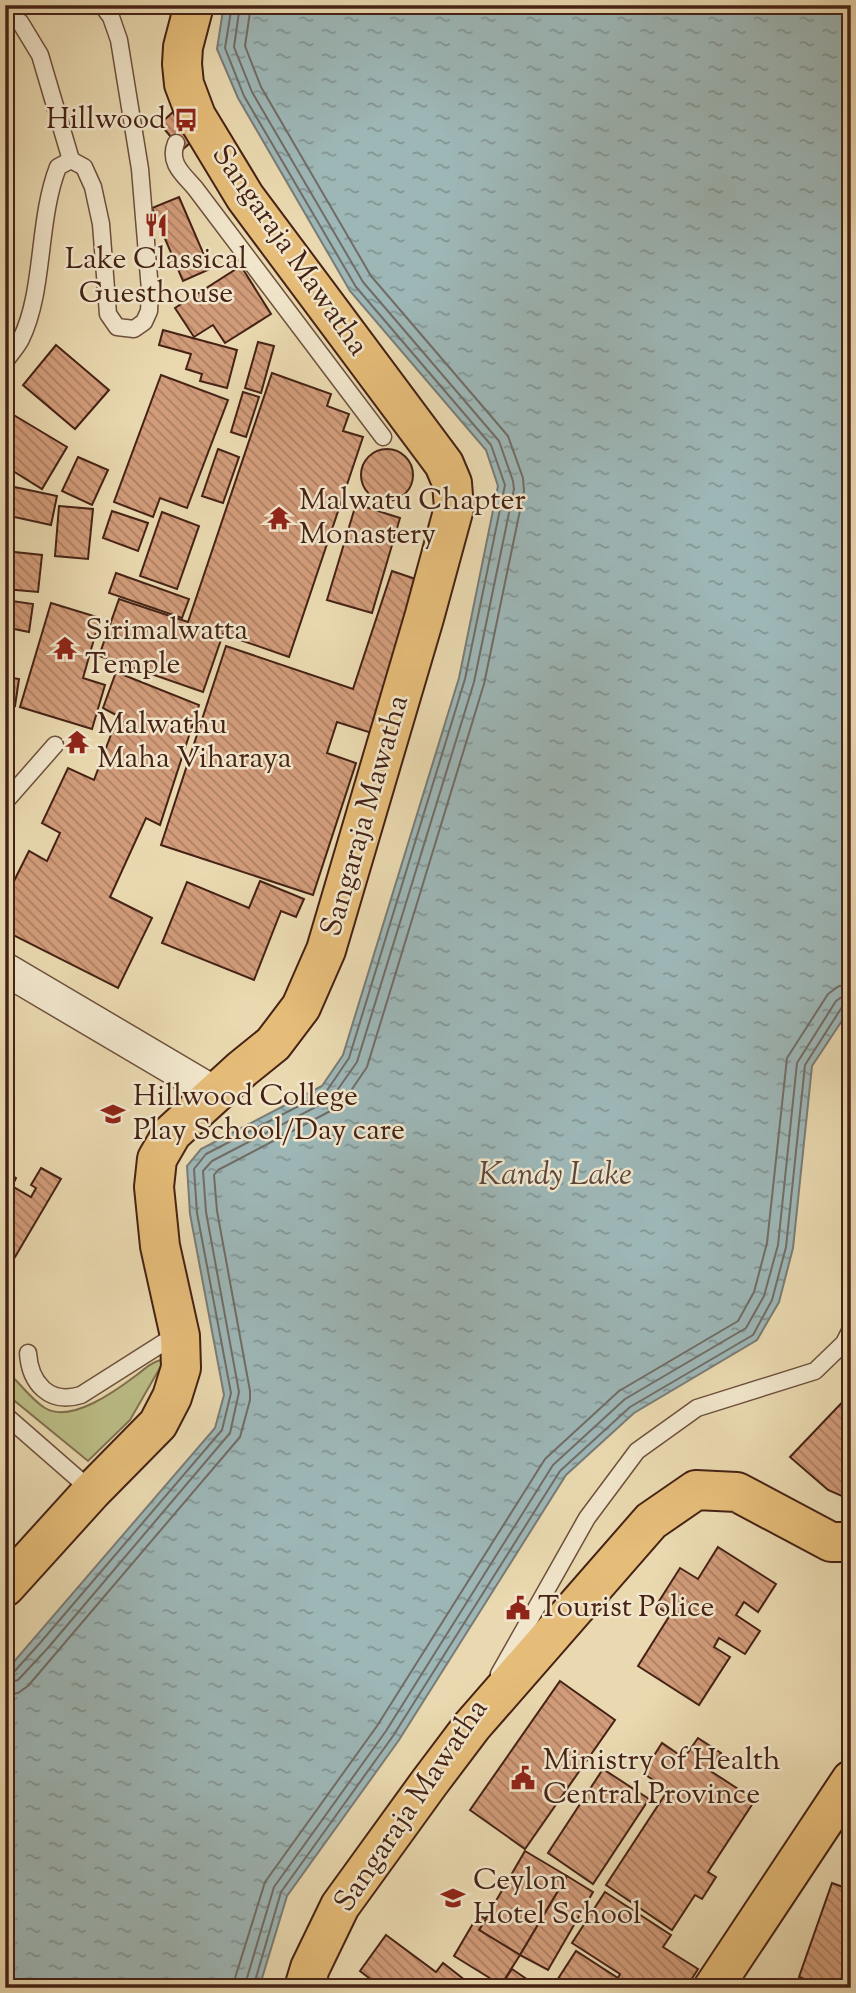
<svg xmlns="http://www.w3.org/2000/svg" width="856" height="1993" viewBox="0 0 856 1993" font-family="'Sorts Mill Goudy',serif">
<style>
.grass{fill:#bcbe87;stroke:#80704e;stroke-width:2}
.water{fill:url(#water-ripples);stroke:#7a7b76;stroke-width:2}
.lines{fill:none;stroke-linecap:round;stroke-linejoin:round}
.shore{stroke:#716c66;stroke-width:2}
.building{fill:url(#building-back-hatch);stroke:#452215;stroke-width:2}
.lane-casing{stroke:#6e503c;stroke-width:19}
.street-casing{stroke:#6e503c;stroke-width:35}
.primary-casing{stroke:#452215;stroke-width:42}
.highway-casing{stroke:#452215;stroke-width:42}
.lane{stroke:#f1e6cc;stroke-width:16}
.street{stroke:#f1e6cc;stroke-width:32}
.primary{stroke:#e5bc78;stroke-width:38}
.highway{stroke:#e5bc78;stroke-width:38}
.labels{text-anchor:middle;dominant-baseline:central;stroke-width:5;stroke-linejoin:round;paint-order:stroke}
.poi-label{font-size:30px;fill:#452215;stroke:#f1e6cc;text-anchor:start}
.street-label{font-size:30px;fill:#452215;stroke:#f1e6cc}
.water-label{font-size:32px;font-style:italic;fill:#5b473e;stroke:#f1e6cc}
</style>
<defs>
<pattern id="water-ripples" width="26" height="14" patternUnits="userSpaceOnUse" patternTransform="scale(1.75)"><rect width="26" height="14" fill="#9db7b7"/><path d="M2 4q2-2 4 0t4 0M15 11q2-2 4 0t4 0" fill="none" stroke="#829494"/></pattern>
<pattern id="building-back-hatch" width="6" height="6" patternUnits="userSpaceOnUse" patternTransform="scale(1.75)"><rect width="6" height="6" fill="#d29c7a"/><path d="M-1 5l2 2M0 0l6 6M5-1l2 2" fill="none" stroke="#ac7f63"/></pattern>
</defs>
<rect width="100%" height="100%" fill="#ead9b0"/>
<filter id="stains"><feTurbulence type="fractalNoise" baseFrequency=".00286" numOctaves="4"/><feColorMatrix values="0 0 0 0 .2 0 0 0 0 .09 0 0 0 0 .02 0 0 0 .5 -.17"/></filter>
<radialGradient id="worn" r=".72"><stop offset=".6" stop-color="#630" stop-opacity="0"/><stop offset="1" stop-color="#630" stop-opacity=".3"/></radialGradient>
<path class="grass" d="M161 1360V1366L130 1420 88 1461 5 1393V1370C19 1381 30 1399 45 1408 71 1424 117 1390 138 1374 146 1368 151 1362 161 1360Z"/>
<polygon class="water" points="226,5 851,5 851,1007 812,1066 793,1248 779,1302 757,1340 634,1413 566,1475 399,1740 287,1896 259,1988 5,1988 5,1672 215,1428 224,1395 190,1214 187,1166 201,1149 322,1086 343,1055 459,678 498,486 486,450 350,291 238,98 217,49 223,10"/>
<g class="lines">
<g class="shore">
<polyline points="5,1676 13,1673 40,1643 222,1430 231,1393 197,1213 194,1169 206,1154 326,1092 349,1058 465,679 505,485 491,445 356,287 244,96 225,48 232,5"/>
<polyline points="5,1684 18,1680 47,1649 230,1433 239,1392 206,1212 203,1171 212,1161 331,1099 357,1062 474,682 514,489 513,481 499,441 363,282 252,92 234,47 240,5"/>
<polyline points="5,1695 18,1693 28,1686 240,1437 250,1400 250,1391 217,1211 214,1175 218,1170 338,1107 344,1101 367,1067 484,684 524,491 523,478 508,436 371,276 261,87 245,46 251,5"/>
<polyline points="234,1988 235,1978 265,1882 377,1726 545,1459 619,1391 738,1321 754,1292 767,1243 787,1058 828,994 839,986 851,985"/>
<polyline points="244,1988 274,1887 386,1731 553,1465 625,1399 746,1328 764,1296 778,1245 797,1063 836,1001 843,996 851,995"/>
<polyline points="253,1988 281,1892 393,1736 560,1471 630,1407 753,1335 772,1300 786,1247 805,1065 842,1007 846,1004 851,1004"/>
</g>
</g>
<g class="building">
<polygon points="174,111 197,137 182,150 160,124"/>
<polygon points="179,197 210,269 183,281 152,208"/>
<polygon points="241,266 271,314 225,343 213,325 194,337 175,308"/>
<polygon points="163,330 237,350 227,388 200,381 202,374 186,369 191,354 159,345"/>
<polygon points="258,342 274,346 261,393 245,388"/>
<polygon points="56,345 109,390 75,429 23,385"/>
<polygon points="272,373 331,394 327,406 349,414 343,431 363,437 289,657 223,634 203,692 99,656 119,599 188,622"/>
<polygon points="161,375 228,400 187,508 160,498 153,517 114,502"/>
<polygon points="243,392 259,397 246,437 231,432"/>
<polygon points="7,411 67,447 42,489 5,466 5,414"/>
<circle cx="387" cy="475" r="26"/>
<polygon points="218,449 239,457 223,503 202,496"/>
<polygon points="78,457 108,470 92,505 62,491"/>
<polygon points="5,485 57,496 51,525 5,515"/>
<polygon points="356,504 400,518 372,613 327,600"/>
<polygon points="59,506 93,509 88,559 55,556"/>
<polygon points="112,511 148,523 138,551 103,538"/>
<polygon points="162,512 199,526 177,589 140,576"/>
<polygon points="5,551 42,555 38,592 5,589"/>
<polygon points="392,571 424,582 375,734 337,722 327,753 356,763 313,895 161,845 226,646 353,689"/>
<polygon points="116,573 189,599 182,618 109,593"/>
<polygon points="5,600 33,604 29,632 14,629 7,677 19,679 15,706 5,704"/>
<polygon points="51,603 100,618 83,678 105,685 92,729 20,707"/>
<polygon points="116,672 199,705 160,825 146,818 110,897 152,918 118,988 5,931 5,899 29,851 47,861 60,833 42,823 68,768 94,780 118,716 103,708"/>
<polygon points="260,881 304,899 296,917 281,911 254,980 162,943 187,882 249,908"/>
<polygon points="41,1168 61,1179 5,1274 5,1171 16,1178 12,1186 31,1197 36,1188 31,1185"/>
<polygon points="851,1393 851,1500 828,1490 790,1457"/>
<polygon points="718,1547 776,1584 758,1612 744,1602 736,1615 760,1631 745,1654 719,1638 714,1647 730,1657 699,1705 638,1666 670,1615 656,1606 680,1568 698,1579"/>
<polygon points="560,1681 615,1720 525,1849 470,1810"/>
<polygon points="698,1738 721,1753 709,1770 755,1800 708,1872 716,1877 702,1899 695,1895 672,1930 606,1885 668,1790 643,1773 662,1743 684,1758"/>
<polygon points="603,1769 649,1799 593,1884 548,1853"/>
<polygon points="525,1851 567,1876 520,1955 479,1930"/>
<polygon points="567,1876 593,1892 548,1970 520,1955"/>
<polygon points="832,1883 851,1890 851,1951 838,1988 828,1988 799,1977"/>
<polygon points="605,1892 671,1935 663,1947 698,1969 686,1988 552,1988 576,1951 618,1978 620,1974 572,1943"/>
<polygon points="478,1915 486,1919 479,1930 520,1955 501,1985 454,1956"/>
<polygon points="386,1935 436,1972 443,1963 475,1988 382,1988 360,1971"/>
<polygon points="512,1969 531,1982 527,1988 505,1988 501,1985"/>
</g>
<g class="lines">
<g class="lane-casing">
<g id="lane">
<polyline points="5,14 20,22 40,55 71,160"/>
<path d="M176 143C168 163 183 174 195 188L383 437"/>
<path d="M5 362C10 354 17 347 21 339 45 290 37 221 58 167L71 160 84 167 93 187 101 224 108 314 117 327 134 329 144 322 149 311 150 290 140 169 119 40 111 17 102 5"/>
<polyline points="5,802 55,745"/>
<polyline points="851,1095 851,1121"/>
<path d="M28 1353C30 1383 49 1405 81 1395L163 1343 180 1336"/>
<polyline points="5,1415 92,1491"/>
<polyline points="499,1674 587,1518 637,1451 697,1408 815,1371 844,1343 851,1329"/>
<polyline points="850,1988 851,1987"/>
</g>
</g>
<g class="street-casing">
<polyline id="street" points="5,969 215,1093"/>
</g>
<g class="primary-casing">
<g id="primary">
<polyline points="5,1587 92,1491 158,1424 172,1397 181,1368 180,1336 160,1246 154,1187 157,1159 172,1133 242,1069 273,1044 301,1007 326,950 424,618 454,508 452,483 444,464 245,197 196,116 184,84 182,64 183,47 194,5"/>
<polyline points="304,1988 310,1968 340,1906 429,1783 472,1726 651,1521 696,1490 737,1492 831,1542 851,1542"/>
</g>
</g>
<g class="highway-casing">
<polyline id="highway" points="713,1988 851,1780"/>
</g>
<use href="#lane" class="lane"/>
<use href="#street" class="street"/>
<use href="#primary" class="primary"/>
<use href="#highway" class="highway"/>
</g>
<defs>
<g id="bus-bare" transform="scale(1.89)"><path d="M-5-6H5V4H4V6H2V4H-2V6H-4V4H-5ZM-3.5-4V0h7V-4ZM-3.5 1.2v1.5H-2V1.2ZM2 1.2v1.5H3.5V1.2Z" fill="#8f2418" stroke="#f1e6cc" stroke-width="2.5" paint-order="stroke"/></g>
<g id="restaurant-bare" transform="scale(1.89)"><path d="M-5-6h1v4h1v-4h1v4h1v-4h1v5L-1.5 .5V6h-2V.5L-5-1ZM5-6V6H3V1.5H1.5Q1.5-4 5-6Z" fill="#8f2418" stroke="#f1e6cc" stroke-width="2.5" paint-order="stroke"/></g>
<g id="temple-bare" transform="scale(1.89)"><path d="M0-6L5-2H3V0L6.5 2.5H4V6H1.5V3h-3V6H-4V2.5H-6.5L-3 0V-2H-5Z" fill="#8f2418" stroke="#f1e6cc" stroke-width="2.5" paint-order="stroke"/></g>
<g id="school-bare" transform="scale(1.89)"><path d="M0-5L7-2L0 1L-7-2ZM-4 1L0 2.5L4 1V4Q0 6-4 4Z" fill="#8f2418" stroke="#f1e6cc" stroke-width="2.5" paint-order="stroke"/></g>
<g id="civic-bare" transform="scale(1.89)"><path d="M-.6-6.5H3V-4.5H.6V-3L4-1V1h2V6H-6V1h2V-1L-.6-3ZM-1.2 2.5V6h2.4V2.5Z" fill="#8f2418" stroke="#f1e6cc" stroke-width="2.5" paint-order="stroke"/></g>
<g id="university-bare" transform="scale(1.89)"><path d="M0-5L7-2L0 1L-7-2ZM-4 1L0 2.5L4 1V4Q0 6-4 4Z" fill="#8f2418" stroke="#f1e6cc" stroke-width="2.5" paint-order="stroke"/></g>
</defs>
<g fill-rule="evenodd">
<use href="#bus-bare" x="186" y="120"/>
<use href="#restaurant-bare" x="156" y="225"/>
<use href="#temple-bare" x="279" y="518"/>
<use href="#temple-bare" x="65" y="648"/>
<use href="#temple-bare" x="77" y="742"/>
<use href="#school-bare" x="113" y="1114"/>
<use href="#civic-bare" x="518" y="1608"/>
<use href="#civic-bare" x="523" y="1778"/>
<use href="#university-bare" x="453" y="1898"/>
</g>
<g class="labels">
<g class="poi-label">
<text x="166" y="120" text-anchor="end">Hillwood</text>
<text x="156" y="260" text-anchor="middle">Lake Classical<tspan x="156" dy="34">Guesthouse</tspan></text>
<text x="299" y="501">Malwatu Chapter<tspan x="299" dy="34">Monastery</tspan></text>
<text x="85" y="631">Sirimalwatta<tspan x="85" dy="34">Temple</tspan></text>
<text x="97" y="725">Malwathu<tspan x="97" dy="34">Maha Viharaya</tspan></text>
<text x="133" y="1097">Hillwood College<tspan x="133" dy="34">Play School/Day care</tspan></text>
<text x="538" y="1608">Tourist Police</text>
<text x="543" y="1761">Ministry of Health<tspan x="543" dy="34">Central Province</tspan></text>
<text x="473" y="1881">Ceylon<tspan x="473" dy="34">Hotel School</tspan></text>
</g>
<g class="street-label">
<text transform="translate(289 251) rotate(55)">Sangaraja Mawatha</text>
<text transform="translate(366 816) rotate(-74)">Sangaraja Mawatha</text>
<text transform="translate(412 1806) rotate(-56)">Sangaraja Mawatha</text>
</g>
<g class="water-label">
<text x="555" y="1176">Kandy Lake</text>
</g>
</g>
<rect width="856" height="1993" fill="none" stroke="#ead9b0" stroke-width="28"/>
<rect x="7" y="7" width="842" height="1979" fill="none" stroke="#452215" stroke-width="3.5"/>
<rect x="14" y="14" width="828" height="1965" fill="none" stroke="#452215" stroke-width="2"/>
<rect width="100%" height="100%" filter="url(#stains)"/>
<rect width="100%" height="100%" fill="url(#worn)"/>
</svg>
